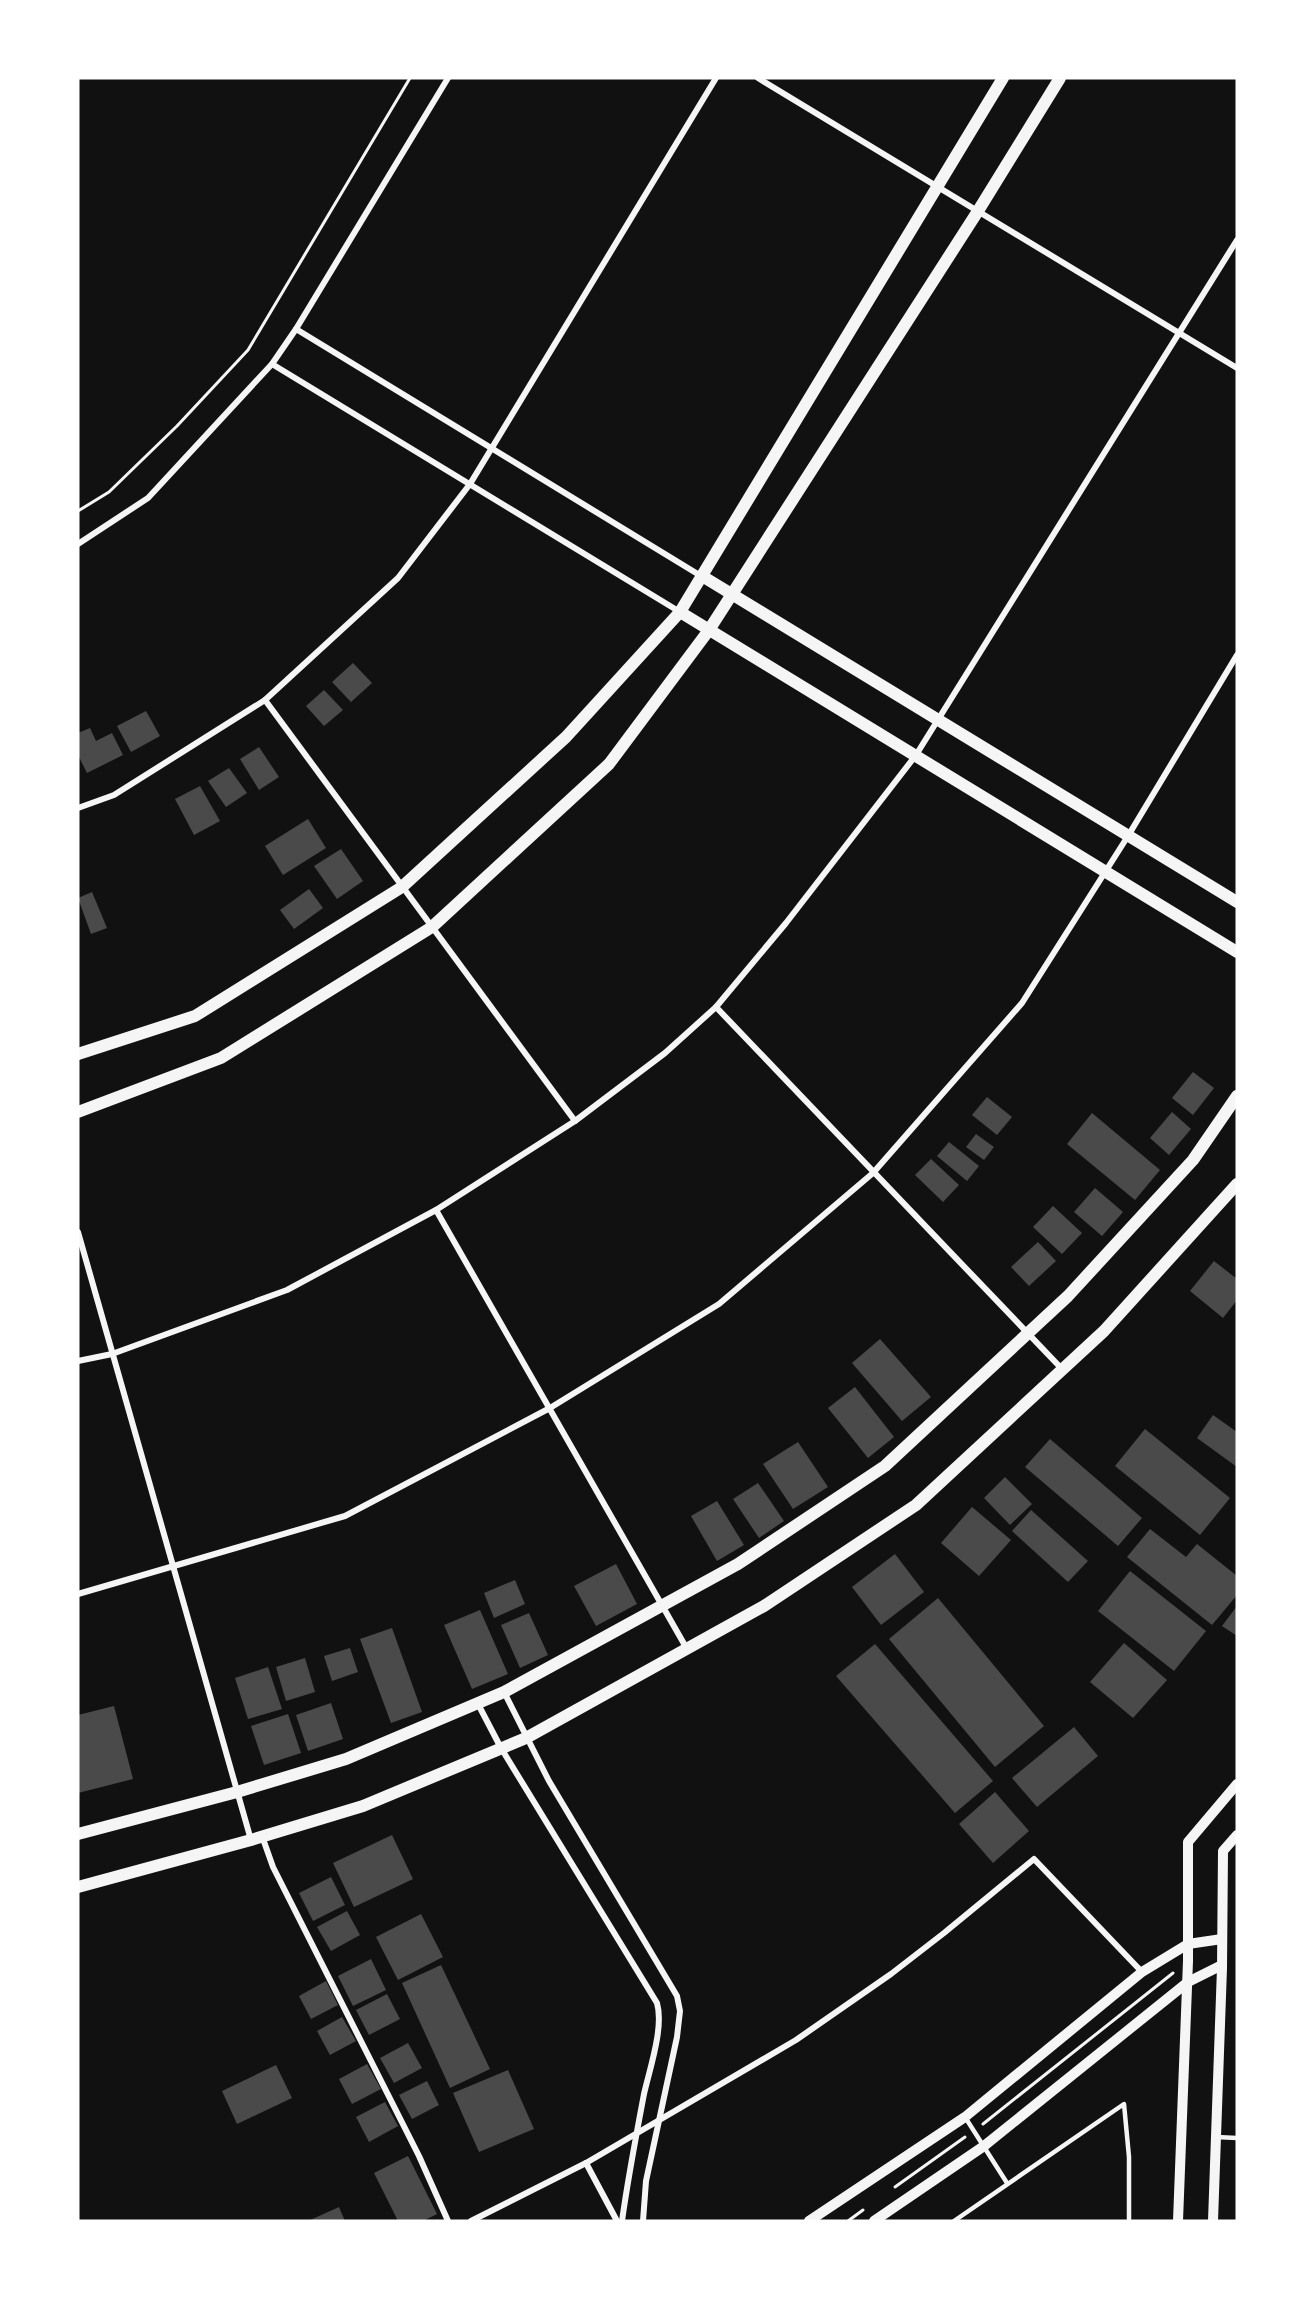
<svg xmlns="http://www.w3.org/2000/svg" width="1315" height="2299" viewBox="0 0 1315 2299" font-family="Signika,sans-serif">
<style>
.building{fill:#4a4a4a}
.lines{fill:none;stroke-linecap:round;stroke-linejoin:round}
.path{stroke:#f5f5f5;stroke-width:3}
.service{stroke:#f5f5f5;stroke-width:4.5}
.minor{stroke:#f5f5f5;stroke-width:6}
.tertiary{stroke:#f5f5f5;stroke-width:10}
.secondary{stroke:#f5f5f5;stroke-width:12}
</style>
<rect width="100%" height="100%" fill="#111"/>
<g class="building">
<polygon points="353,663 372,683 351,702 332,682"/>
<polygon points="324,690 343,710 324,726 306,706"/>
<polygon points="146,711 160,736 131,752 117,726"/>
<polygon points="90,728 96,741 112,733 123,755 87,773 78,755 78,733"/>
<polygon points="259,747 279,777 259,790 240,759"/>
<polygon points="229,768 247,793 226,807 208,781"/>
<polygon points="200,786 220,821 194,835 175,799"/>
<polygon points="308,819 326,848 283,875 265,846"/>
<polygon points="341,849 363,881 337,899 314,866"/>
<polygon points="309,889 323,908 294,929 280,910"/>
<polygon points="92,892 107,928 91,934 78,898"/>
<polygon points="1193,1072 1214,1088 1193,1115 1172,1098"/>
<polygon points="987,1097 1012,1117 997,1135 972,1115"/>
<polygon points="1172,1112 1191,1129 1169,1155 1150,1138"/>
<polygon points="1092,1113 1160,1170 1135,1200 1067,1144"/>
<polygon points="976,1134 994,1147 984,1160 966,1147"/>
<polygon points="949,1142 979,1166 967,1181 937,1156"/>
<polygon points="931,1159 959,1185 943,1202 915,1175"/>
<polygon points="1095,1188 1123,1212 1102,1236 1074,1212"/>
<polygon points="1053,1206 1082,1233 1062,1254 1033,1227"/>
<polygon points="1038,1242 1056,1261 1029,1286 1011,1267"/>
<polygon points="1214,1261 1237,1279 1237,1300 1223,1318 1190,1291"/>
<polygon points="880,1339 931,1397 902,1421 852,1363"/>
<polygon points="855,1387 894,1437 868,1458 828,1408"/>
<polygon points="1213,1415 1237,1432 1237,1467 1197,1438"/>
<polygon points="1145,1429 1230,1498 1200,1535 1115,1466"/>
<polygon points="1050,1439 1142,1518 1118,1546 1025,1467"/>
<polygon points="798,1442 828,1487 793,1509 763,1464"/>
<polygon points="1005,1477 1032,1504 1010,1525 984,1498"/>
<polygon points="758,1483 784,1521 759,1538 733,1499"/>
<polygon points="717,1501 744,1545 717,1561 691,1516"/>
<polygon points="972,1507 1011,1540 979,1576 941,1543"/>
<polygon points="1031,1510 1088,1561 1068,1582 1012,1531"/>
<polygon points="1150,1529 1186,1557 1197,1544 1237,1576 1237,1595 1212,1625 1127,1557"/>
<polygon points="895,1554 924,1592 881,1625 852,1587"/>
<polygon points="616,1564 637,1604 596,1626 574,1586"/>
<polygon points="1130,1571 1206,1631 1174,1671 1098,1611"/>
<polygon points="515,1580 525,1604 494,1618 484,1593"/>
<polygon points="938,1598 1044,1726 995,1767 889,1639"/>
<polygon points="1237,1606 1237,1636 1222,1626"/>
<polygon points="480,1610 508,1674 472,1689 444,1625"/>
<polygon points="529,1613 548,1655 520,1668 501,1625"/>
<polygon points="392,1628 422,1712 391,1723 360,1639"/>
<polygon points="1124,1643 1167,1680 1133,1718 1090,1682"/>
<polygon points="875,1644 993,1781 955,1813 836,1676"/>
<polygon points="350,1648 358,1672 332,1681 324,1656"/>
<polygon points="305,1658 315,1692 286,1701 276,1667"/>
<polygon points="268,1667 282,1709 248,1719 235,1678"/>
<polygon points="331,1703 343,1739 308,1751 296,1715"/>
<polygon points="114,1706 133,1779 78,1793 78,1715"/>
<polygon points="288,1714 301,1753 264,1765 251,1726"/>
<polygon points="1074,1727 1098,1756 1037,1807 1012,1778"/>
<polygon points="995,1792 1029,1831 993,1863 959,1824"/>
<polygon points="392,1835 413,1879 354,1907 333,1863"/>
<polygon points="331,1877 345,1905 313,1921 299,1893"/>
<polygon points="347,1911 360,1935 331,1951 317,1927"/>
<polygon points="421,1914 443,1957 398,1980 376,1937"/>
<polygon points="371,1959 386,1990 353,2006 338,1976"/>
<polygon points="441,1965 490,2069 450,2088 402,1983"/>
<polygon points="326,1981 338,2005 311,2019 299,1996"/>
<polygon points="387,1994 400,2019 369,2035 356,2010"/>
<polygon points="342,2017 356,2041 330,2055 317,2031"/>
<polygon points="408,2043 422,2068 394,2083 380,2058"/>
<polygon points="367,2064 381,2089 352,2104 339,2079"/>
<polygon points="276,2065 292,2098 237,2124 222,2091"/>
<polygon points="508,2070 534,2129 479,2152 453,2093"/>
<polygon points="427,2081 439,2105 412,2119 399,2095"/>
<polygon points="385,2102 398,2126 369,2142 356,2117"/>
<polygon points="408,2156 437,2214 423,2221 398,2221 374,2173"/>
<polygon points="339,2207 345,2221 308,2221"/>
</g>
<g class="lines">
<g class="path">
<polyline points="78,511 109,492 177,426 248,350 410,78"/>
<polyline points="983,2124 1173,1973"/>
<polyline points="895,2187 965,2137"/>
<polyline points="848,2221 863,2210"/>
</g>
<g class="service">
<polyline points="965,2117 1007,2183"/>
<polyline points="1216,2137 1237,2138"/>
<polyline points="954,2221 1124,2104 1129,2157 1129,2221"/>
</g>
<g class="minor">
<polyline points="758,78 1237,368"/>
<polyline points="296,329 701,576"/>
<polyline points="272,364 680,612"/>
<polyline points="78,544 148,498 272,364 296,329 448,78"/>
<polyline points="265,700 575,1121"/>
<polyline points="78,808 114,795 265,700 398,578 470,484 716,78"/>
<polyline points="716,1007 1062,1369"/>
<polyline points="436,1210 687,1649"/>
<polyline points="78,1232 251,1840"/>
<polyline points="78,1361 112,1354 287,1290 436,1210 575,1121 665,1053 716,1007 786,923 916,755 1237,240"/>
<polyline points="78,1594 345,1516 550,1408 719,1304 873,1173 1022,1003 1128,836 1237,655"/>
<polyline points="504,1692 549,1781 677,1996 680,2011 677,2037 646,2181 643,2221"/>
<path d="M478 1704 501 1748 657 2003C664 2027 650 2068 644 2094 636 2136 628 2178 622 2221"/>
<polyline points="262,1836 273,1867 419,2156 448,2221"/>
<polyline points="586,2163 617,2221"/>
<polyline points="471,2221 586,2163 796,2040 891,1974 944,1933 1034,1859 1142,1972"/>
</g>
<g class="tertiary">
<polyline points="809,2221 965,2117 1142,1972 1188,1944 1222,1939"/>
<polyline points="874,2221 984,2146 1188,1982 1222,1965"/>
<polyline points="1178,2221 1188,1961 1188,1842 1237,1784"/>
<polyline points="1213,2221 1222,1968 1223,1851 1237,1835"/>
</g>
<g class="secondary">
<polyline points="702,576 1237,902"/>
<polyline points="680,612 1237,952"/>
<polyline points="78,1054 195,1016 402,887 566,737 680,612 1003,78"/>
<polyline points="78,1112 221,1058 432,927 609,764 709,630 978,211 1060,78"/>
<polyline points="78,1834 237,1792 346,1759 504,1692 738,1564 885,1466 1068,1296 1193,1160 1237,1096"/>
<polyline points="78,1887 251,1840 363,1806 526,1738 764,1606 916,1505 1104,1331 1237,1184"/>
</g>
</g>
<rect width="1315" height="2299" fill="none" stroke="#ffffff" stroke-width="159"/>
</svg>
